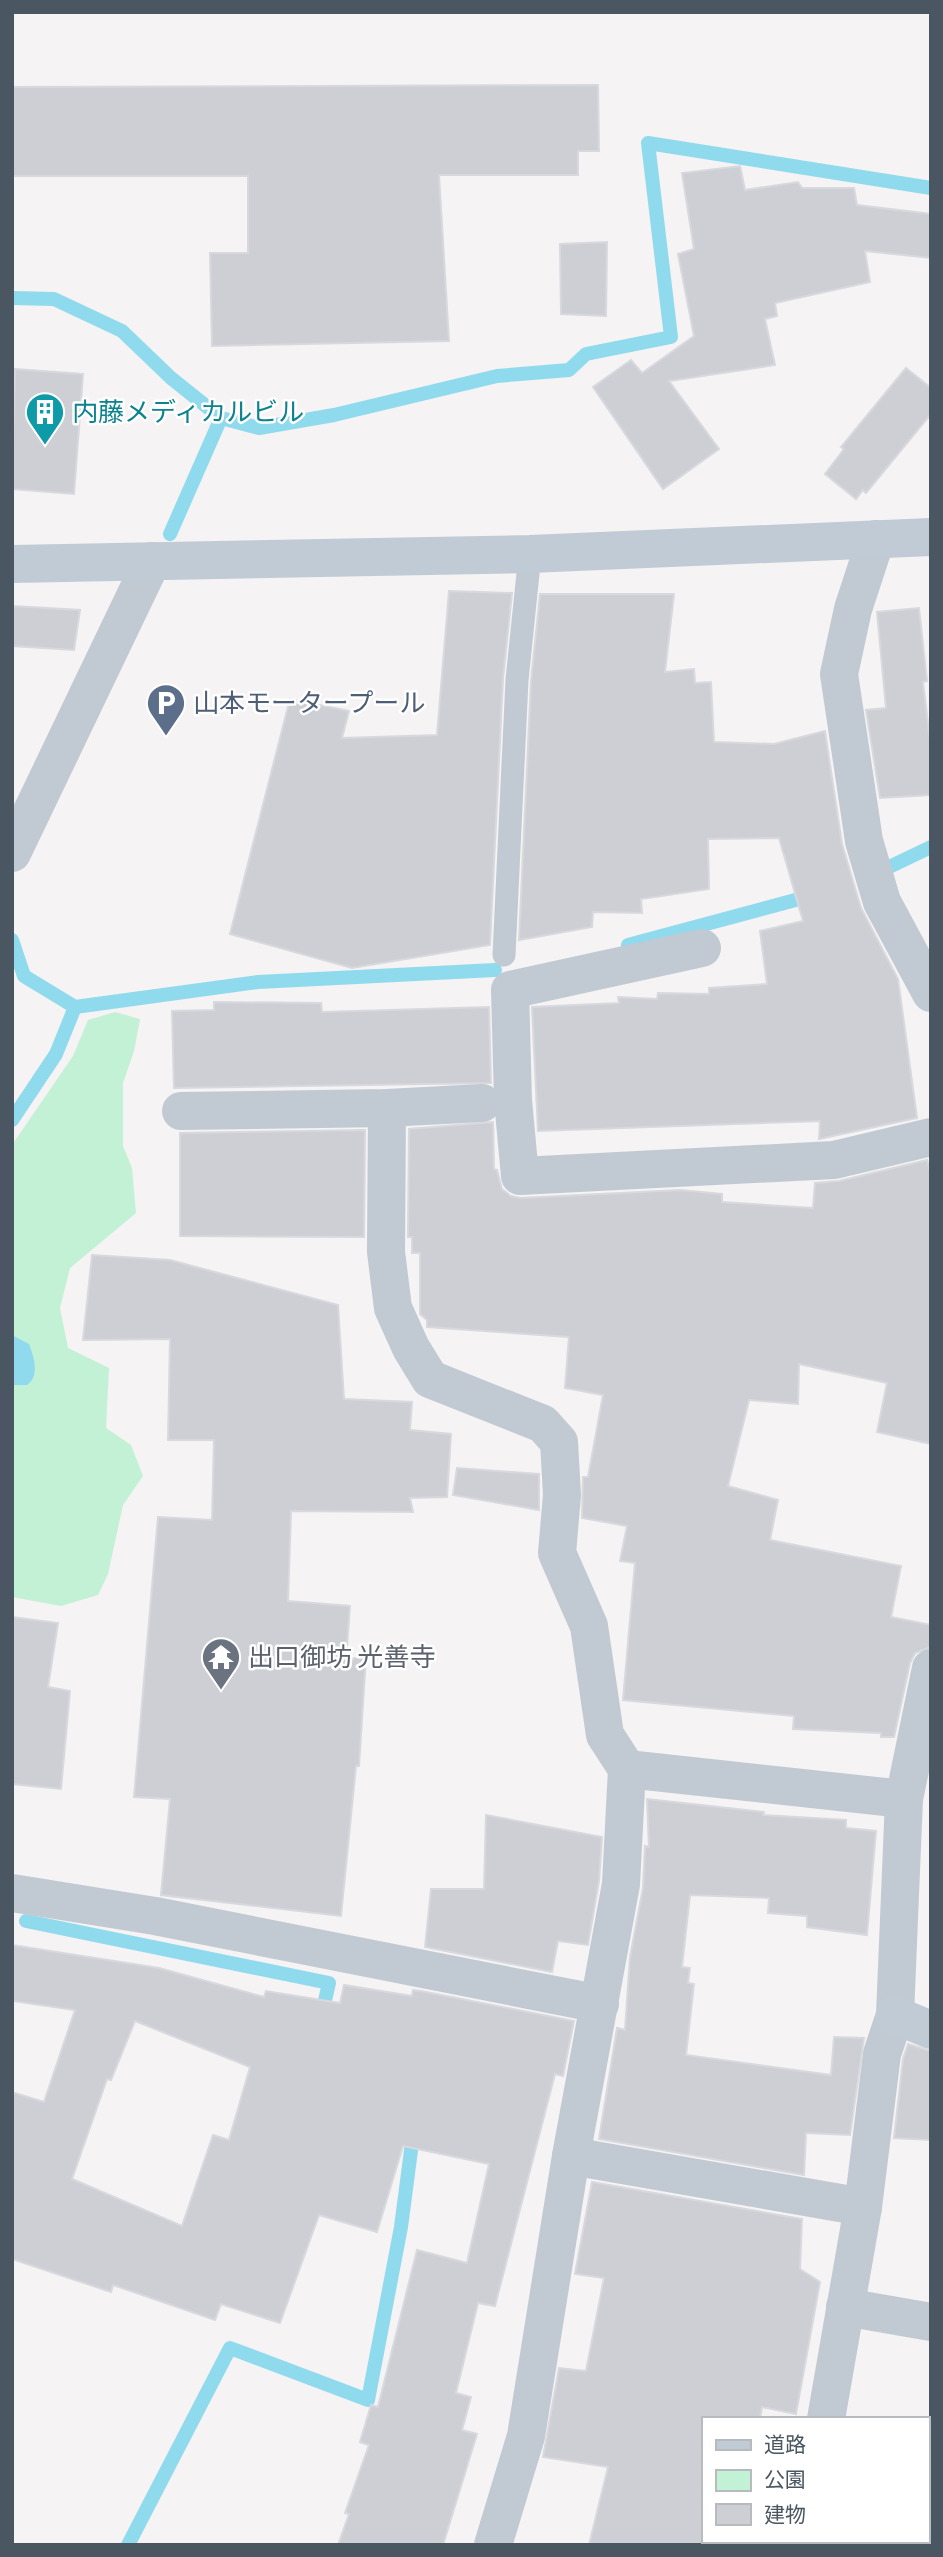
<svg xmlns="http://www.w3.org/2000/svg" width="943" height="2557" viewBox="0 0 943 2557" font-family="'PT Sans Narrow','Noto Sans JP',sans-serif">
	<rect width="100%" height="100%" fill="#f5f3f3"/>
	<!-- green -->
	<polygon fill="#c3f1d5" points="115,1012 140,1019 134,1051 123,1083 123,1146 132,1168 136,1213 70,1268 60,1308 68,1348 109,1368 106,1428 131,1445 143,1476 123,1505 108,1574 98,1595 61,1606 12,1597 12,1145 73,1056 88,1020"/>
	<!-- water -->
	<path fill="#90daee" d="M 12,1335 L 29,1344 C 34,1357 40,1376 27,1385 L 12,1385 Z"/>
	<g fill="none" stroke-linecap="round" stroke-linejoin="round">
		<!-- stream -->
		<g stroke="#90daee" stroke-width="14">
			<polyline points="12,298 54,299 122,331 171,378 221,418 259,428 334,415 497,376 569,370 586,354 671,337 648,143 931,188"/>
			<polyline points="170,534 221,418"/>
			<polyline points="887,868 931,847"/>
			<polyline points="12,940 24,976 75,1007 56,1054 12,1120"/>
			<polyline points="628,945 814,895"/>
			<polyline points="75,1007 258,982 495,970"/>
			<polyline points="26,1921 329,1983 321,2018"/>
			<polyline points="128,2545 230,2348 368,2400 401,2227 413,2135 407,2132"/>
		</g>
	</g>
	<!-- building -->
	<g fill="#cdcfd5" stroke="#d7d9de" stroke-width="2" fill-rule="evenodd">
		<polygon points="598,85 599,151 578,151 578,175 439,175 449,341 212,346 210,253 248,253 248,176 12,176 12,87"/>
		<polygon points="740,166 745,190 798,182 802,188 854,188 857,205 931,214 931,258 865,251 870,282 775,303 777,316 765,319 775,365 669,381 719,449 663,489 593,387 631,360 642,373 694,336 678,254 694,249 682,173"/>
		<polygon points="607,242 606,316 561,314 560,244"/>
		<polygon points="906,368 931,388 931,414 866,493 863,490 856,499 825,474 844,449 841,447"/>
		<polygon points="15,369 83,374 74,494 12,489"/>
		<polygon points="449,591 512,593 503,679 490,945 352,968 230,934 290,699 349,711 342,738 437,735"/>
		<polygon points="540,594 674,594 665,672 694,669 695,683 711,682 714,742 774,744 825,731 842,844 861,908 898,979 917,1118 819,1139 820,1121 538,1131 532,1007 619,1003 618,997 657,999 658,993 709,994 709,988 767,984 760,931 803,921 779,838 708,839 709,889 641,899 642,913 593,912 592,927 519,940 531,681"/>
		<polygon points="12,606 80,610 74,650 12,646"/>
		<polygon points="919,608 927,681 923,682 931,748 931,795 880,798 866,710 886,708 877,612"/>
		<polygon points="214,1002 321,1003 322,1012 489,1007 491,1083 174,1088 172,1011 214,1010"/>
		<polygon points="493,1122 494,1169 497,1170 502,1189 511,1196 520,1198 680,1190 722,1194 722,1202 813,1208 815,1183 839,1181 927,1160 931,1175 931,1444 877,1432 887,1383 799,1364 798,1404 749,1400 728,1486 778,1500 770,1540 901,1566 891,1617 931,1625 931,1647 915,1653 910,1663 894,1737 881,1737 881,1733 793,1729 794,1716 623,1700 635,1563 620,1561 627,1526 582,1518 583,1477 588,1477 603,1395 565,1388 569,1337 427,1327 427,1320 420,1314 420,1253 412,1253 412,1237 408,1237 409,1129"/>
		<polygon points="365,1130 364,1237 180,1236 180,1133"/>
		<polygon points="92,1255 170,1260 338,1305 344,1399 412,1402 410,1430 451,1434 447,1497 410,1498 413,1512 291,1511 288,1601 350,1606 346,1659 366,1657 359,1766 356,1766 341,1916 161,1895 170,1799 134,1797 158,1517 212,1520 214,1440 168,1440 170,1339 83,1340"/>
		<polygon points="457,1468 539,1474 539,1510 453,1495"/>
		<polygon points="12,1617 58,1623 48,1687 70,1691 61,1789 12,1784"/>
		<polygon points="647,1799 764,1812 763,1815 846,1820 846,1828 876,1831 867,1935 807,1927 807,1916 768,1913 769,1898 690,1895 682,1967 690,1968 688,1983 694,1984 686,2055 831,2075 834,2037 864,2038 850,2135 806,2133 804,2175 599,2139 617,2028 625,2030 630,1957 643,1888 645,1846 649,1847"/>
		<polygon points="486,1815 602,1837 599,1881 588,1945 558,1941 552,1972 425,1947 431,1889 484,1889"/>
		<path d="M 12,1945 L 159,1968 L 264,1997 L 266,1991 L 340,2003 L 344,1985 L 412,1996 L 413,1990 L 421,1991 L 574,2021 L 563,2076 L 555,2074 L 495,2306 L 478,2303 L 456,2393 L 471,2397 L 462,2430 L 477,2434 L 443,2545 L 338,2545 L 349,2514 L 345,2513 L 369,2445 L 360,2442 L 371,2405 L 378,2407 L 417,2250 L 467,2263 L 489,2164 L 403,2146 L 377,2232 L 319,2215 L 280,2323 L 221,2304 L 215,2320 L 113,2285 L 111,2292 L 12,2259 L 12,2092 L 44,2102 L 75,2010 L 12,2001 ZM 135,2021 L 250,2067 L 229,2140 L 213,2135 L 182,2226 L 72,2179 L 107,2079 L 111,2080 Z"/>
		<polygon points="908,2044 931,2051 931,2140 894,2138 903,2059"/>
		<polygon points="592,2182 802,2219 800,2269 820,2282 796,2414 762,2407 760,2419 703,2419 703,2545 589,2545 608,2467 543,2457 559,2368 586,2371 604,2278 575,2274"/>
	</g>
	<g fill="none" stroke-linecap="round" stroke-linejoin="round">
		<!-- lane -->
		<polyline stroke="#c1cad2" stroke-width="23" points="504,955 517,680 530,554"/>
		<!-- street -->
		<g stroke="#c1cad2" stroke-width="38">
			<polyline points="876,539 853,609 839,674 864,841 882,902 931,993"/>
			<polyline points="12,853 152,561"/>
			<polyline points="702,948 510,990 513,1100 520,1176 834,1160 931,1137"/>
			<polyline points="387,1108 386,1252 393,1308 411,1348 430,1379 543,1424 559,1442 562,1495 557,1553 589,1626 605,1735 627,1769 621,1884 571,2156 526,2436 493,2545"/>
			<polyline points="181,1111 387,1108 482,1103"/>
			<polyline points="627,1769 904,1799"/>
			<polyline points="12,1893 155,1916 600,2004"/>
			<polyline points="571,2156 863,2207"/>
			<polyline points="845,2307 931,2322"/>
			<polyline points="826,2419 863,2207 882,2054 895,2015 904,1799 931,1668"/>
			<polyline points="927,2500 931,2500"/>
			<polyline points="807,2545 808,2541"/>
		</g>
		<!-- secondary -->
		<g stroke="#c1cbd6" stroke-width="38">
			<polyline points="12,564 530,554 931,537"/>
			<polyline points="895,2015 931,2030"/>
		</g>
	</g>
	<!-- icons -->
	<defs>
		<g id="building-pin" transform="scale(2.0125)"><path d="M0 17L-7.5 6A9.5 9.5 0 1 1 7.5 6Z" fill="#0f9aa8" stroke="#fff"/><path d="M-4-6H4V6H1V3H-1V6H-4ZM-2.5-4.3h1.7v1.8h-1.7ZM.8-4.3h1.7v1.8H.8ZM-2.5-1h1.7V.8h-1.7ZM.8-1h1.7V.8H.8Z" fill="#fff"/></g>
		<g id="parking-pin" transform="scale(2.0125)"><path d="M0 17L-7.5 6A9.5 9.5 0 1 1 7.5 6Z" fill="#5c6f8a" stroke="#fff"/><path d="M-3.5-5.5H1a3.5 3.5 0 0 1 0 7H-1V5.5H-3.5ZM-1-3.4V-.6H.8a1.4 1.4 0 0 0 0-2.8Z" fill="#fff"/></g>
		<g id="temple-pin" transform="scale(2.0125)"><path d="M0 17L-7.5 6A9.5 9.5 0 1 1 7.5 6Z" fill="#6b7280" stroke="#fff"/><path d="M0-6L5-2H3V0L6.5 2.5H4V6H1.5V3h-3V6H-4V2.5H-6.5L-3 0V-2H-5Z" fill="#fff"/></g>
	</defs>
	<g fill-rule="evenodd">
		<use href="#building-pin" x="45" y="412"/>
		<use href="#parking-pin" x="166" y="703"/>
		<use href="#temple-pin" x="221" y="1657"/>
	</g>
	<g text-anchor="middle" stroke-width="5" stroke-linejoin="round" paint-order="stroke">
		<!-- culture labels -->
		<g font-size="26" fill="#0d838f" stroke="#fff" text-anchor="start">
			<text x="72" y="421">内藤メディカルビル</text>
		</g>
		<!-- service labels -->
		<g font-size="26" fill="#4e5e75" stroke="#fff" text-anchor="start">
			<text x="193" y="712">山本モータープール</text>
		</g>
		<!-- worship labels -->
		<g font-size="26" fill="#5b616d" stroke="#fff" text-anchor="start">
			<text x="248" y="1666">出口御坊 光善寺</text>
		</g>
	</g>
	<!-- border -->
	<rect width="943" height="2557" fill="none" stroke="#4a5661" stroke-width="28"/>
	<!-- legend -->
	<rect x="702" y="2417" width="228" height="126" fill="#ffffff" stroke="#b7bbc0" stroke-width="2"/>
	<rect x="716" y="2440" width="35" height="10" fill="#c1cbd6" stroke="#b7bbc0" stroke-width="2"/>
	<text x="764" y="2452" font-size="21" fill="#4a5661">道路</text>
	<rect x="716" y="2470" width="35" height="21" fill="#c3f1d5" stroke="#b7bbc0" stroke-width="2"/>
	<text x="764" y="2487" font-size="21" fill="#4a5661">公園</text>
	<rect x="716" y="2504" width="35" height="21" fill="#cdcfd5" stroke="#b7bbc0" stroke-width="2"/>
	<text x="764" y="2522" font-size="21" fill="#4a5661">建物</text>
</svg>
